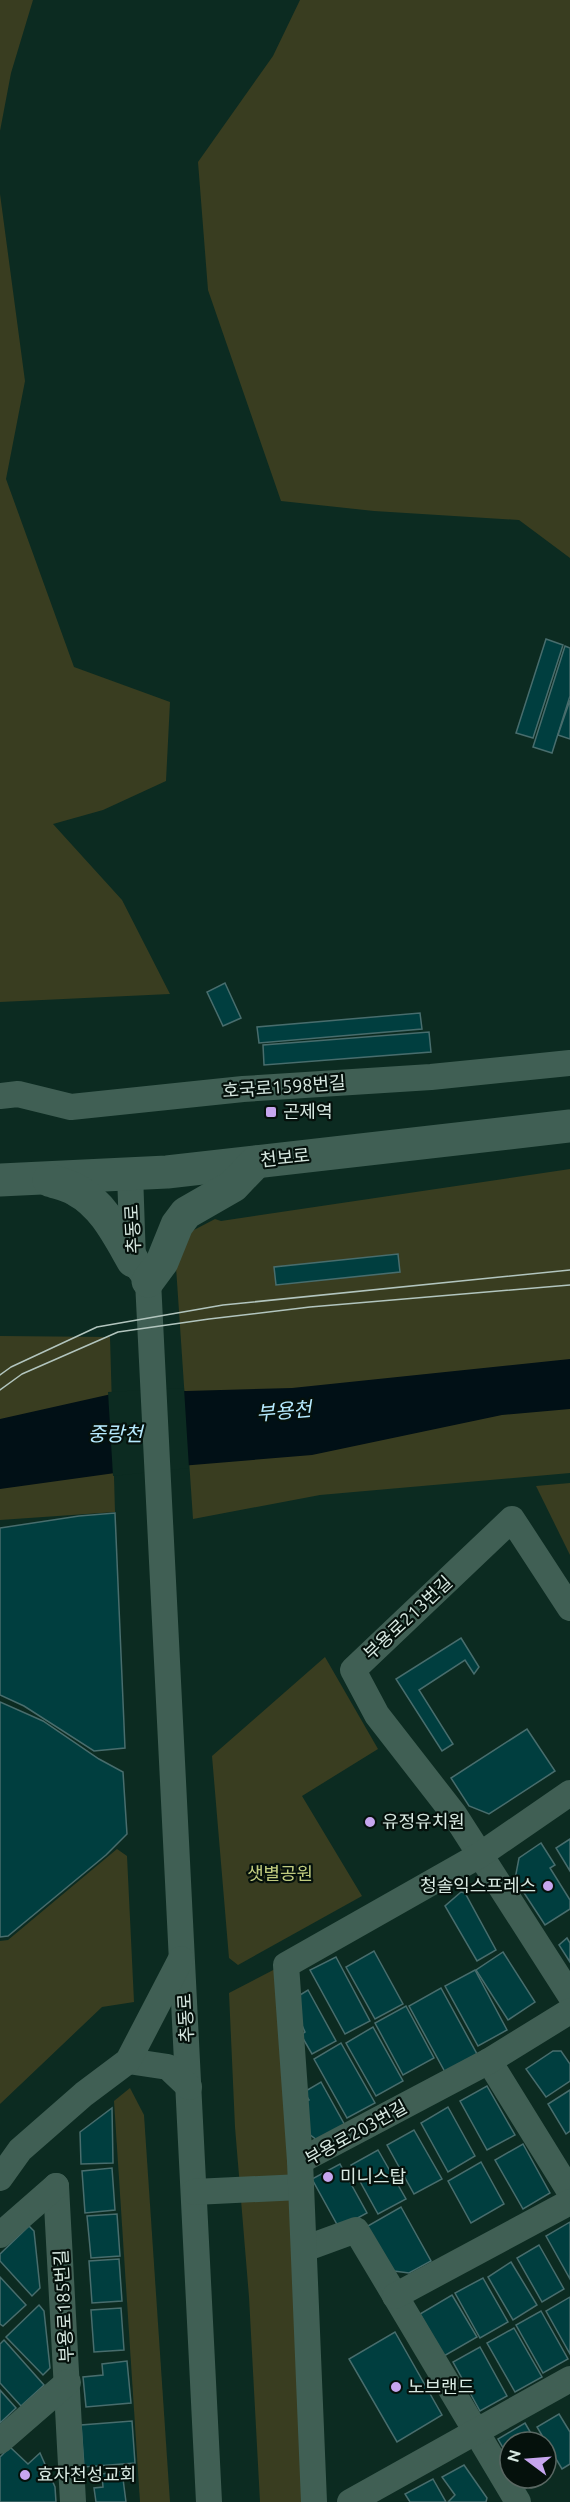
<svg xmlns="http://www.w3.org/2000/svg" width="570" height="2502" viewBox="0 0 570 2502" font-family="Ubuntu,'Noto Sans KR',sans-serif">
	<rect width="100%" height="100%" fill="#0c2b21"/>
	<!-- green -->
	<g fill="#393d20">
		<polygon points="0,0 33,0 11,73 0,131"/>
		<polygon points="300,0 570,0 570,558 519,520 374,511 281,501 208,290 198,162 273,56"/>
		<polygon points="0,194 25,381 6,479 74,667 170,702 166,781 103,810 53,824 122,900 170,994 0,1002"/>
		<polygon points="570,1169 570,1473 320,1495 193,1519 175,1252 192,1231 215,1219 221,1221"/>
		<polygon points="0,1336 110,1337 115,1512 0,1520"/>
		<polygon points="570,1483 570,1555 536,1486"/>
		<polygon points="325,1657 378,1749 302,1796 362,1896 238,1965 229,1958 212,1756"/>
		<polygon points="117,1849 127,1856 134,2002 102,2007 0,2104 0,1941 8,1940"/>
		<polygon points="279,1967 306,2502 260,2502 249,2297 235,2127 229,1993"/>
		<polygon points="130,2088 144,2115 170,2502 140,2502 114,2101"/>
	</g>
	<!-- water -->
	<polygon fill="#011016" points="570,1359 570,1409 502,1415 312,1455 144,1469 0,1489 0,1419 116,1393 292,1388"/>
	<!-- pier -->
	<polygon fill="#0c2b21" points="184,1388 189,1468 113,1476 108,1392"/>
	<!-- building -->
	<g fill="#003e3f" stroke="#486d6d" stroke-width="1.5">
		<polygon points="546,639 563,645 533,738 516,733"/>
		<polygon points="565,646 570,648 570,696 552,753 533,747"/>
		<polygon points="570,700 570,739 558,735"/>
		<polygon points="225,983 241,1018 223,1026 207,992"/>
		<polygon points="420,1013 422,1029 259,1043 257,1027"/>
		<polygon points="429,1032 431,1052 264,1065 263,1045"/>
		<polygon points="398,1254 400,1272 276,1285 274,1267"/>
		<polygon points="115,1513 125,1748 94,1751 24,1706 0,1695 0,1528 79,1516"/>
		<polygon points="461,1638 479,1667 474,1674 465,1660 419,1690 453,1744 442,1751 396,1679"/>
		<polygon points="0,1702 43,1721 99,1759 123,1772 127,1834 106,1855 8,1936 0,1937"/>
		<polygon points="527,1729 555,1771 489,1814 469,1806 451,1778"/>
		<polygon points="570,1839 570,1871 556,1848"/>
		<polygon points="541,1843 555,1865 550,1868 570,1900 570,1909 545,1925 515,1879 519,1858"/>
		<polygon points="461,1892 465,1893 496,1950 477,1961 445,1906"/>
		<polygon points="567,1938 570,1943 570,1962 559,1945"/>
		<polygon points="374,1951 403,2004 375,2019 346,1967"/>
		<polygon points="503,1952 535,2002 508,2020 476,1970"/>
		<polygon points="336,1957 370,2021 345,2034 310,1970"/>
		<polygon points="475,1970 507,2030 478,2046 445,1986"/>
		<polygon points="441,1988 477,2054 445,2072 409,2006"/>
		<polygon points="308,1990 336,2041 312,2054 301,2035 305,2032 300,2021 300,1995"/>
		<polygon points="406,2006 434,2058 403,2075 375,2023"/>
		<polygon points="373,2027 403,2081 376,2096 346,2043"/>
		<polygon points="341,2043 375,2103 347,2118 314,2059"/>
		<polygon points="553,2051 561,2051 570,2064 570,2081 546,2097 526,2069"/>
		<polygon points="321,2082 347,2129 321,2143 301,2128 302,2103 309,2100 304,2092"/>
		<polygon points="487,2086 515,2135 487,2150 460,2101"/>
		<polygon points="570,2090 570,2131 566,2134 548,2104"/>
		<polygon points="448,2107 475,2156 448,2172 421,2123"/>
		<polygon points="112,2108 113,2163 81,2164 80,2132"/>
		<polygon points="414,2130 442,2179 414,2194 387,2145"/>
		<polygon points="523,2144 550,2193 523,2209 495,2160"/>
		<polygon points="378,2150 406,2199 378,2214 351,2165"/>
		<polygon points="481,2162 504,2204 471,2223 448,2181"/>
		<polygon points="340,2164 367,2213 339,2228 312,2179"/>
		<polygon points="112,2168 115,2210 85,2213 82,2171"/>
		<polygon points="401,2207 431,2261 409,2273 394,2271 366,2227"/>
		<polygon points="117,2214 120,2256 91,2258 87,2216"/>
		<polygon points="570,2222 570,2279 546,2236"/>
		<polygon points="29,2226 34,2231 40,2288 32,2296 0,2261 0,2254"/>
		<polygon points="539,2245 564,2289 542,2302 517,2258"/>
		<polygon points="119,2259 122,2301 92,2303 89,2261"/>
		<polygon points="511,2262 537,2305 513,2320 488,2277"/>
		<polygon points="0,2277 26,2305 3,2326 0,2324"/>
		<polygon points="483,2278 508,2322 480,2338 455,2293"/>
		<polygon points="452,2295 477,2337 444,2356 420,2314"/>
		<polygon points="570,2297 570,2354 546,2311"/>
		<polygon points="39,2305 44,2311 50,2368 43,2375 6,2337"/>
		<polygon points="121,2308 124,2350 94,2352 91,2310"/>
		<polygon points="541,2311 568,2359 543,2373 516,2325"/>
		<polygon points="514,2328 542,2377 515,2392 487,2343"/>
		<polygon points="395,2332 442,2415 397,2442 349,2359"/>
		<polygon points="4,2340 44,2385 21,2406 0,2383 0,2344"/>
		<polygon points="480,2347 507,2396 480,2411 453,2362"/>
		<polygon points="127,2361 131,2403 86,2407 83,2377 103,2375 102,2364"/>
		<polygon points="0,2390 16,2408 0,2423"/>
		<polygon points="559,2414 570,2432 570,2464 562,2469 537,2427"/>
		<polygon points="132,2421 135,2463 84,2467 81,2425"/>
		<polygon points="525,2423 536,2442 510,2442 510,2460 498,2439"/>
		<polygon points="10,2447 28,2464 40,2453 55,2487 56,2502 0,2502 0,2457"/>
		<polygon points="464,2465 487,2498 486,2502 448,2502 455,2495 442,2477"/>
		<polygon points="122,2471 126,2502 96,2502 94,2488 103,2487 102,2474"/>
		<polygon points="520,2478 543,2478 526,2488"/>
		<polygon points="433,2479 446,2502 410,2502 405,2494"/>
	</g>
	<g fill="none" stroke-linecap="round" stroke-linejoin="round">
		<!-- minor -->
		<g stroke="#405f54" stroke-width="26">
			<polyline points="0,1096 18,1094 71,1107 243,1089 431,1077 570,1063"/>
			<polyline points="130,1173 133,1261 148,1281 209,2502"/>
			<polyline points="570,1608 512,1519 353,1670 377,1715 454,1814 570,1995"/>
			<polyline points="128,2061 168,2067 189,2087"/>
			<polyline points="489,2061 570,2192"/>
			<polyline points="300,2161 489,2061 570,2011"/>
			<polyline points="0,2178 20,2150 84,2094 128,2061 181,1959"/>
			<polyline points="56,2186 73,2502"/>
			<polyline points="194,2192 301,2187"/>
			<polyline points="0,2235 56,2186"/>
			<polyline points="304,2249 356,2230 518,2502"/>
			<polyline points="395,2296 570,2202"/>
			<polyline points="0,2441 68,2382"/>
			<polyline points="314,2502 300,2161 286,1965 480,1855 570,1793"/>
			<polyline points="350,2502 570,2379"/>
		</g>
		<!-- secondary -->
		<g stroke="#405f54" stroke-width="33">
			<polyline points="0,1180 167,1172 570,1126"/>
			<path d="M 49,1180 C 57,1183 68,1185 76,1190 C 103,1204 118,1235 133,1261"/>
			<polyline points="148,1281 162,1262 177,1225 186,1213 233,1186 256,1162"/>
		</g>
		<!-- tram -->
		<g stroke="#b2c5be" stroke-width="1.5">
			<polyline points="0,1375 11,1367 97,1327 223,1305 570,1270"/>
			<polyline points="0,1390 22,1374 118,1332 209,1319 310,1307 570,1285"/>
		</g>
	</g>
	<!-- markers -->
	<g fill="#c7a6ef" stroke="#05110c" stroke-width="2">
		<rect x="265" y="1106" width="12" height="12" rx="3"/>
		<circle cx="370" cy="1822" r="6"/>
		<circle cx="548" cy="1886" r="6"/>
		<circle cx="328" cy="2177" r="6"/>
		<circle cx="396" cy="2387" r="6"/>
		<circle cx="25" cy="2475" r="6"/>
	</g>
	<g text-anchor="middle" stroke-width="4.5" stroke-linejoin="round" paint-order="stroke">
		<!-- street labels -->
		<g font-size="18" fill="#d8e9e2" stroke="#05110c">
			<text transform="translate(284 1087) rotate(-4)" y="6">호국로1598번길</text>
			<text transform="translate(285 1158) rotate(-6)" y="6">천보로</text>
			<text transform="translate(133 1229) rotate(-93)" y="6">추동로</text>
			<text transform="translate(408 1618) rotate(-43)" y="6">부용로213번길</text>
			<text transform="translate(186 2018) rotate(-93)" y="6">추동로</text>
			<text transform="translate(356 2133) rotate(-29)" y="6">부용로203번길</text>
			<text transform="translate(64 2306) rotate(-93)" y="6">부용로185번길</text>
		</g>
		<!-- poi labels -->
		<g font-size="18" fill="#d8e9e2" stroke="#05110c" text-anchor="start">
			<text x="283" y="1118">곤제역</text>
			<text x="382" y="1828">유정유치원</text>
			<text x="536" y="1892" text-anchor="end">청솔익스프레스</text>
			<text x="340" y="2183">미니스탑</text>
			<text x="408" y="2393">노브랜드</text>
			<text x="37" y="2481">효자천성교회</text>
		</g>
		<!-- park labels -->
		<g font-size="18" fill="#c1cc7f" stroke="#05110c">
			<text x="280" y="1880">샛별공원</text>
		</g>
		<!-- water labels -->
		<g font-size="20" font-style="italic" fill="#b7ebff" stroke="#05110c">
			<text transform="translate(284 1411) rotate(-5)" y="7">부용천</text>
			<text x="115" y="1441">중랑천</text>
		</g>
	</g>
	<!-- north arrow -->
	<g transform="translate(528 2460) rotate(286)"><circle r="28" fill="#05110c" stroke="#596762" stroke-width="1.5"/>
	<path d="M0-4.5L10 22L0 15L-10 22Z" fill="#c7a6ef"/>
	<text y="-9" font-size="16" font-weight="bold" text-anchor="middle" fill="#d8e9e2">N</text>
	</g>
</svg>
